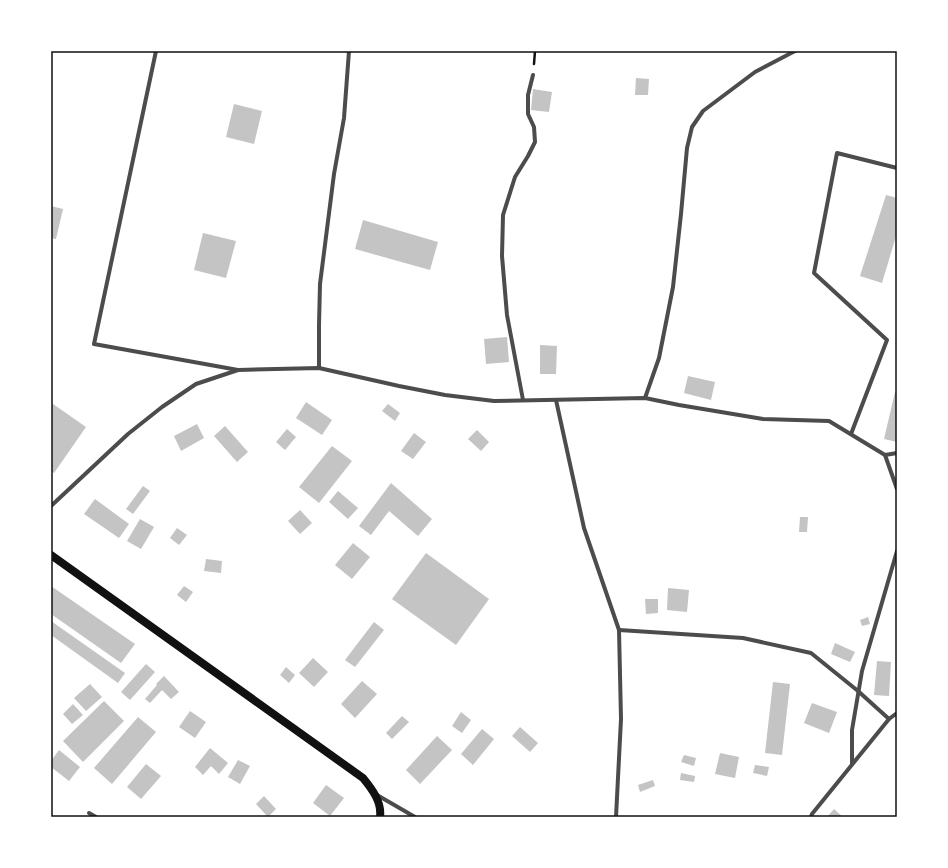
<svg xmlns="http://www.w3.org/2000/svg" width="948" height="868" viewBox="0 0 948 868" font-family="Signika,sans-serif">
	<rect width="100%" height="100%" fill="#fff"/>
	<!-- building -->
	<g fill="#c4c4c4">
		<polygon points="636,78 649,79 648,95 635,95"/>
		<polygon points="533,89 552,92 549,112 531,110"/>
		<polygon points="234,104 262,111 254,144 226,137"/>
		<polygon points="886,195 897,198 897,233 882,283 860,276"/>
		<polygon points="51,206 63,209 56,239 51,238"/>
		<polygon points="363,220 438,242 430,270 355,249"/>
		<polygon points="203,233 236,241 226,278 194,270"/>
		<polygon points="507,337 509,362 486,364 484,339"/>
		<polygon points="540,345 557,346 556,374 540,374"/>
		<polygon points="688,376 715,382 711,400 684,393"/>
		<polygon points="895,392 897,392 897,442 884,439"/>
		<polygon points="306,402 332,420 322,435 296,418"/>
		<polygon points="53,404 86,427 54,473 51,471 51,407"/>
		<polygon points="388,404 400,413 395,421 382,411"/>
		<polygon points="197,424 204,438 181,451 174,436"/>
		<polygon points="225,426 248,452 237,462 214,436"/>
		<polygon points="287,429 296,437 285,450 276,442"/>
		<polygon points="477,430 489,442 481,451 468,439"/>
		<polygon points="414,433 426,442 413,459 401,451"/>
		<polygon points="332,446 352,461 319,503 299,487"/>
		<polygon points="391,483 432,519 418,536 389,511 371,535 359,526"/>
		<polygon points="143,486 150,491 133,514 126,509"/>
		<polygon points="338,491 358,508 348,519 329,502"/>
		<polygon points="95,499 129,524 119,538 84,514"/>
		<polygon points="300,510 312,523 300,534 288,521"/>
		<polygon points="800,517 808,517 807,532 799,532"/>
		<polygon points="140,519 154,527 141,549 127,541"/>
		<polygon points="177,528 187,535 179,545 170,538"/>
		<polygon points="353,543 370,557 352,579 335,565"/>
		<polygon points="426,553 489,599 456,645 392,599"/>
		<polygon points="206,559 222,561 221,573 204,571"/>
		<polygon points="51,586 135,644 121,663 51,614"/>
		<polygon points="184,586 193,592 186,602 177,595"/>
		<polygon points="668,588 689,590 687,612 667,610"/>
		<polygon points="645,599 658,599 658,613 646,614"/>
		<polygon points="868,617 870,624 862,626 860,620"/>
		<polygon points="51,621 125,673 118,683 51,635"/>
		<polygon points="374,622 384,630 355,667 345,660"/>
		<polygon points="835,643 855,652 850,662 831,654"/>
		<polygon points="313,658 328,672 314,687 299,673"/>
		<polygon points="877,661 891,662 889,696 874,695"/>
		<polygon points="146,664 155,672 130,700 121,692"/>
		<polygon points="286,667 295,675 289,683 280,675"/>
		<polygon points="164,676 179,692 171,699 162,690 150,703 145,699 157,685 156,684"/>
		<polygon points="362,681 377,694 355,718 341,704"/>
		<polygon points="773,682 790,684 782,755 765,753"/>
		<polygon points="90,684 102,697 86,711 74,698"/>
		<polygon points="104,701 124,721 83,762 63,741"/>
		<polygon points="812,703 837,712 829,733 804,723"/>
		<polygon points="73,704 83,715 72,724 63,714"/>
		<polygon points="190,711 206,722 195,738 179,727"/>
		<polygon points="461,712 471,720 462,733 452,726"/>
		<polygon points="402,716 409,722 392,739 386,733"/>
		<polygon points="138,717 156,732 112,784 94,768"/>
		<polygon points="520,727 538,743 530,752 512,736"/>
		<polygon points="482,729 494,739 473,765 461,754"/>
		<polygon points="437,736 452,750 420,784 406,770"/>
		<polygon points="210,748 228,763 219,774 211,766 203,775 195,767"/>
		<polygon points="59,750 80,767 69,781 51,767 51,761"/>
		<polygon points="720,753 739,757 735,778 715,774"/>
		<polygon points="684,755 696,758 694,766 681,762"/>
		<polygon points="238,760 250,766 240,784 228,777"/>
		<polygon points="146,764 161,776 141,799 127,787"/>
		<polygon points="755,765 769,767 767,776 753,773"/>
		<polygon points="681,773 695,776 694,782 680,780"/>
		<polygon points="653,780 655,786 640,792 638,785"/>
		<polygon points="326,785 344,798 330,816 313,803"/>
		<polygon points="264,796 276,809 268,817 256,804"/>
		<polygon points="834,809 843,817 827,817"/>
	</g>
	<g fill="none" stroke-linecap="round" stroke-linejoin="round">
		<!-- path -->
		<polyline stroke="#111" stroke-width="2.5" points="534,64 535,51"/>
		<!-- minor -->
		<g stroke="#4c4c4c" stroke-width="4">
			<polyline points="156,51 94,344 238,370"/>
			<polyline points="319,368 319,325 320,284 334,174 344,118 349,51"/>
			<polyline points="645,398 659,358 673,287 681,214 687,148 692,127 703,111 755,72 795,51"/>
			<polyline points="523,400 507,315 502,256 503,215 515,177 528,156 535,142 534,127 528,114 528,95 533,75"/>
			<polyline points="556,400 584,528 619,630 621,719 616,817"/>
			<polyline points="851,434 887,340 814,273 837,153 897,168"/>
			<polyline points="885,455 897,453"/>
			<polyline points="51,506 128,434 162,407 196,384 238,370 319,368 399,386 445,395 494,401 645,398 679,405 763,419 829,421 885,455 897,489"/>
			<polyline points="619,630 743,638 811,653 858,691 889,719"/>
			<polyline points="852,764 852,730 862,671 897,551"/>
			<polyline points="377,795 415,817"/>
			<polyline points="89,813 96,817"/>
			<polyline points="811,817 812,814 889,719 897,713"/>
		</g>
		<!-- secondary -->
		<path stroke="#111" stroke-width="8" d="M 51,555 L 363,778 C 372,789 382,802 380,817"/>
	</g>
	<!-- border -->
	<rect width="948" height="868" fill="none" stroke="#ffffff" stroke-width="104"/>
	<rect x="52" y="52" width="844" height="764" fill="none" stroke="#111" stroke-width="1.5"/>
</svg>
